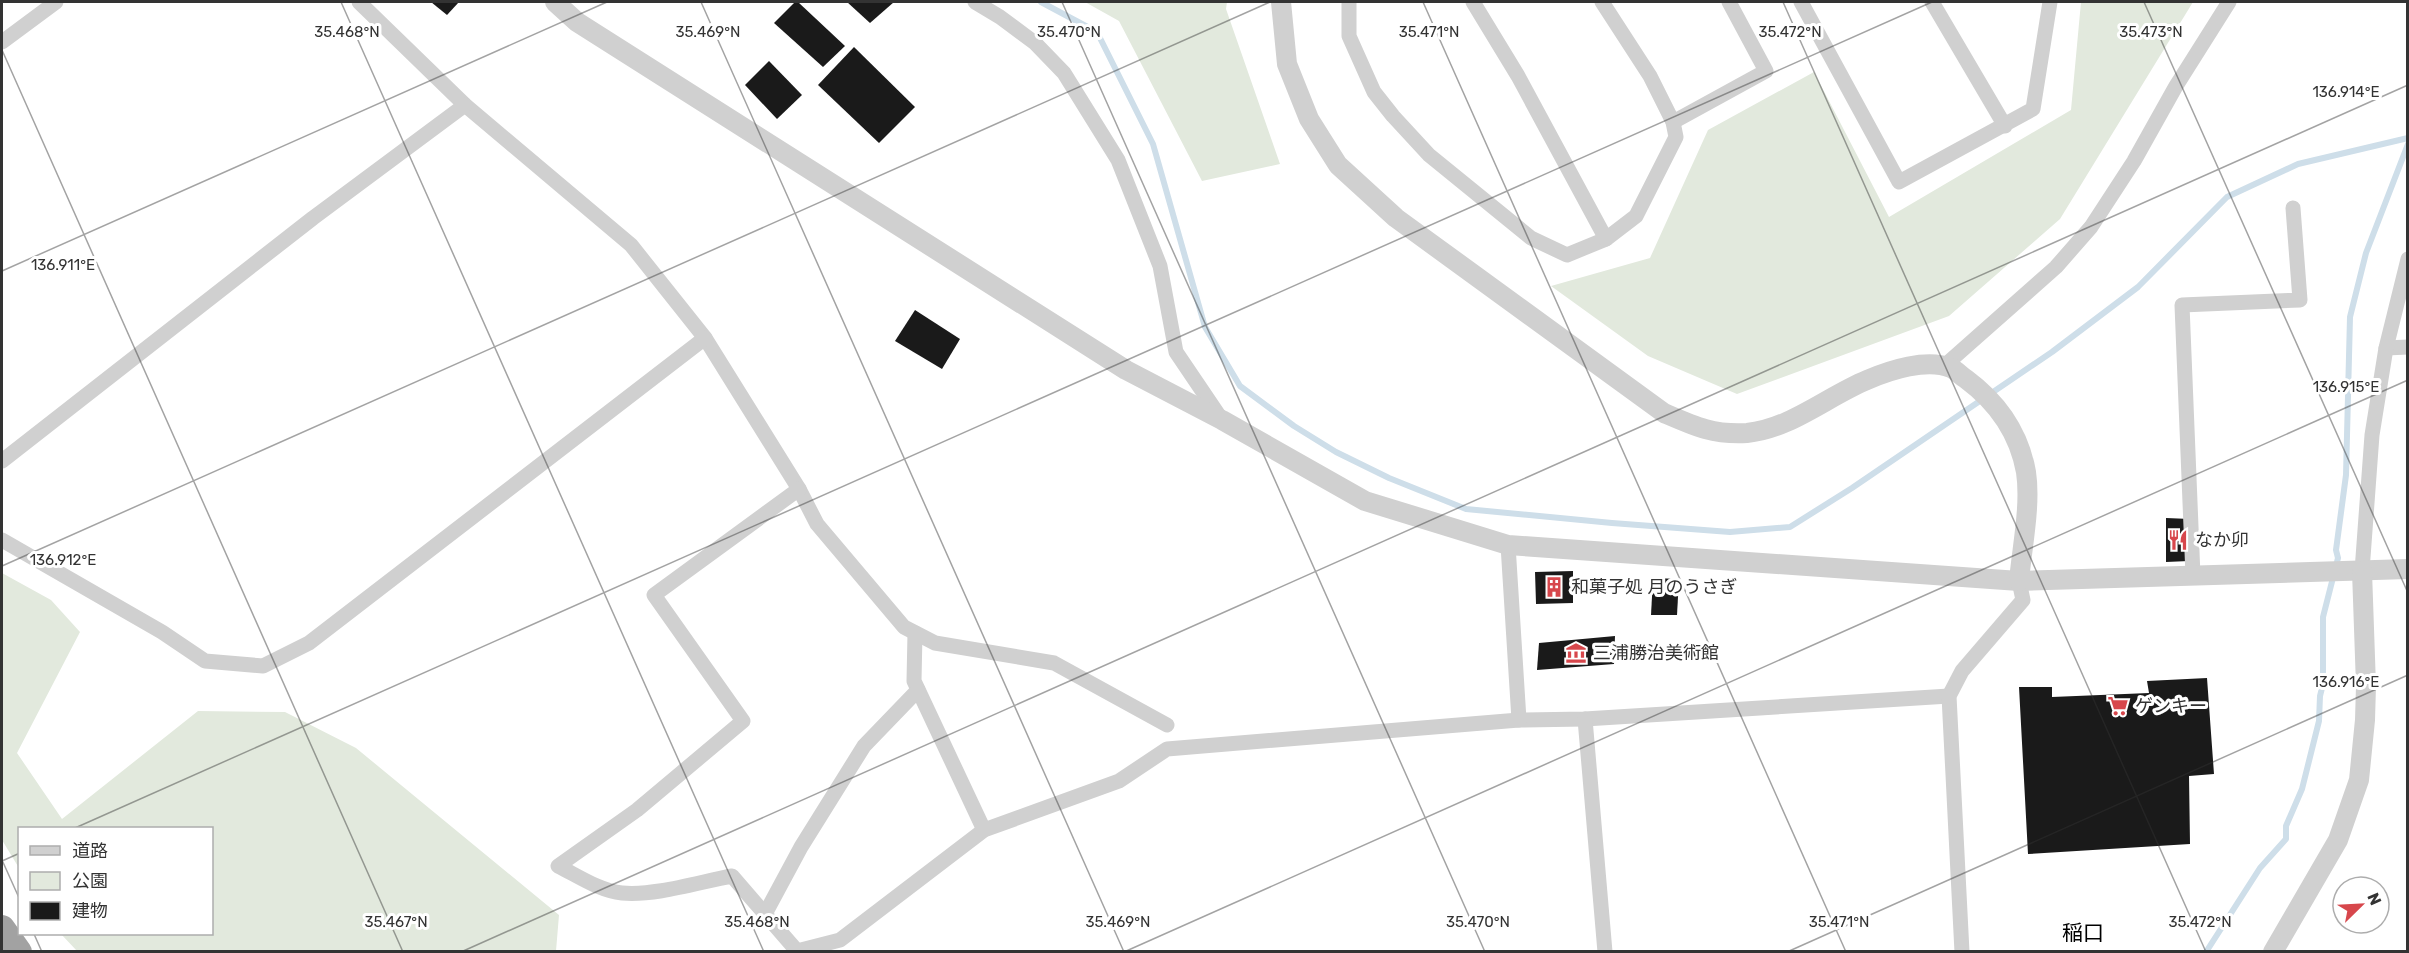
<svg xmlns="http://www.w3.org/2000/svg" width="2409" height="953" viewBox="0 0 2409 953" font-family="Rubik,'Noto Sans JP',sans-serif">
	<rect width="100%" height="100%" fill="#fff"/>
	<!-- green -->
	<g fill="#e2e9dd">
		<polygon points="1085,2 1227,2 1226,9 1280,164 1202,181 1119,21"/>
		<polygon points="2081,2 2193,2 2060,219 1949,316 1737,394 1648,356 1551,286 1650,258 1708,130 1814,72 1889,217 2071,110"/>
		<polygon points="2,573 51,600 80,632 17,753 62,819 198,711 285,712 356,748 559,915 556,951 77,951 61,934 212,934 212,828 20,828 19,868 2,840"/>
	</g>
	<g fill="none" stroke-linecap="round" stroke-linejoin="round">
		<!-- stream -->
		<g stroke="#cedee9" stroke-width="6">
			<polyline points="1041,2 1097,32 1153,144 1205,327 1240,386 1294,426 1336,452 1389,478 1466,509 1612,523 1730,532 1790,527 1852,488 2052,352 2138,287 2227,197 2298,164 2408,138"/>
			<polyline points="2206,952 2260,868 2286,839 2286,826 2302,789 2319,721 2320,696 2323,684 2323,617 2338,558 2336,550 2346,475 2350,317 2366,253 2408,144"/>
		</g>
	</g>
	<!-- building -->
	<g fill="#1a1a1a">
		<polygon points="431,2 459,2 447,15"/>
		<polygon points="795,2 798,2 845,46 823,67 774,23"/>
		<polygon points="847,2 894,2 870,23"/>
		<polygon points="854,47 915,107 879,143 818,85"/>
		<polygon points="769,61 802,95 777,119 745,85"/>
		<polygon points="915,310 960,339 942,369 895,341"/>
		<polygon points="2166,518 2190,519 2189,561 2166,562"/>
		<polygon points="1573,571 1573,603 1536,604 1535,572"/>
		<polygon points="1653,578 1679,579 1677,615 1651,615"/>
		<polygon points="1615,636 1614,664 1537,670 1539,643"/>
		<polygon points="2207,678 2214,774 2189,776 2190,844 2028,854 2019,687 2052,687 2052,697 2149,693 2147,681"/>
	</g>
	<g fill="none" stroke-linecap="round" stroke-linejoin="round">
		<!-- minor -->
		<g stroke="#d0d0d0" stroke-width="15">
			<polyline points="359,2 465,105 631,245 705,338 799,489 817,524 904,627 935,643 1054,663 1167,725"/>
			<polyline points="975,2 1000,17 1035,43 1064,73 1118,160 1160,266 1176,352 1222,420"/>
			<polyline points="1349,2 1349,36 1374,92 1393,116 1429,155 1531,238 1567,255 1606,239 1636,216 1676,137 1673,122 1650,76 1602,2"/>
			<polyline points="1473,2 1518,76 1606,239"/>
			<polyline points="1801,2 1899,182 2033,109 2050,2"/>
			<polyline points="1932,2 2005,126"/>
			<polyline points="2,42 56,2"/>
			<polyline points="1673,122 1766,71 1729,2"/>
			<polyline points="2386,348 2408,347"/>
			<polyline points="1943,367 2056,267 2091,227 2134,161 2176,86 2229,2"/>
			<polyline points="2,461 313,218 465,105"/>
			<path d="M 799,489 L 654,595 L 743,721 L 637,810 L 558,866 C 578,876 600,891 622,893 C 656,896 699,882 732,876 L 797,951 L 840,940 L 984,830 L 1119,781 L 1167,749 L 1519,720 L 1585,719 L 1949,696"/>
			<polyline points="2,540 162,632 205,661 263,666 309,643 705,338"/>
			<polyline points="1508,545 1519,720"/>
			<polyline points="2362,571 2372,435 2386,348 2408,259"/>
			<polyline points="2193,576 2182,305 2300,300 2293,208"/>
			<polyline points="915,633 914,681 984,830"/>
			<polyline points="1585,719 1605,952"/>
			<polyline points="765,914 801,847 864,746 918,690"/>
			<polyline points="1962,952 1949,696 1962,671 2023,600 2019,581"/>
		</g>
		<!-- tertiary -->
		<g stroke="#d0d0d0" stroke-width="20">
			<polyline points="555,2 577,22 1126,370 1222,420 1365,501 1508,545 2019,581 2408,569"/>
			<path d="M 1281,2 L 1287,64 L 1309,119 L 1338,165 L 1396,218 L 1664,413 C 1694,426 1713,435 1747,433 C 1790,429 1828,396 1867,380 C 1890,370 1927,358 1951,368 C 1956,370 1961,376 1966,379 C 1997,402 2019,433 2026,472 C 2031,505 2022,547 2019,581"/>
			<polyline points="2273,952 2338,840 2359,780 2365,720 2366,686 2362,571"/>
		</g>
		<!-- trunk -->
		<polyline stroke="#a2a2a2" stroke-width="26" points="2,928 19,952"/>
	</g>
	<!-- ticks -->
	<path fill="none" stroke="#333" stroke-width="1.5" stroke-opacity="0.45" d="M 341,2 L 764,952M 701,2 L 1124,952M 1062,2 L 1485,952M 1423,2 L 1846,952M 1783,2 L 2206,952M 2144,2 L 2408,593M 2,50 L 403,952M 2,271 L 607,2M 2,566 L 1270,2M 75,828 L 1932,2M 2,860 L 20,900M 2,861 L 20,853M 34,934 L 42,952M 461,952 L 2408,85M 1124,952 L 2408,380M 1787,952 L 2408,675"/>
	<!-- icons -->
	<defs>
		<g id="restaurant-bare" transform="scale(1.62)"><path d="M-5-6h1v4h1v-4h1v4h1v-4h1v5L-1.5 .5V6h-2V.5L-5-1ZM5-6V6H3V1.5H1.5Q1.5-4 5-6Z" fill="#d7474c" stroke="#fff" stroke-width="2.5" paint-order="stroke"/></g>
		<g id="building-bare" transform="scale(1.62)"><path d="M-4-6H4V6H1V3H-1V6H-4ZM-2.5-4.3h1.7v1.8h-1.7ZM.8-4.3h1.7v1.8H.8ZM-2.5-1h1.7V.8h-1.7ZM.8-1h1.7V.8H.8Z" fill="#d7474c" stroke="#fff" stroke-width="2.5" paint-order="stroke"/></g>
		<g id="museum-bare" transform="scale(1.62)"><path d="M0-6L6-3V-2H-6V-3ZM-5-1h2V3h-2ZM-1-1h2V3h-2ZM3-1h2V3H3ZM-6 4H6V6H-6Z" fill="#d7474c" stroke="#fff" stroke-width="2.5" paint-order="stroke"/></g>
		<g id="supermarket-bare" transform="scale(1.62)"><path d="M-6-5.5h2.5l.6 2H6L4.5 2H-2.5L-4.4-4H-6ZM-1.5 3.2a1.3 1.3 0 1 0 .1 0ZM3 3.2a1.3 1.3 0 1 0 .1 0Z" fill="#d7474c" stroke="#fff" stroke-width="2.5" paint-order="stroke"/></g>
	</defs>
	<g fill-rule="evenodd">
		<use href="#restaurant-bare" x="2178" y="540"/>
		<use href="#building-bare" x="1554" y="587"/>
		<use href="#museum-bare" x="1576" y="653"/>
		<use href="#supermarket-bare" x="2118" y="706"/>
	</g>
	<g text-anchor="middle" stroke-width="6" stroke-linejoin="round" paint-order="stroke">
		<!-- poi labels -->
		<g font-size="18" fill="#333" stroke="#fff" text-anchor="start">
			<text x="2195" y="546">なか卯</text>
			<text x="1571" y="593">和菓子処 月のうさぎ</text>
			<text x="1593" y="659">三浦勝治美術館</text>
			<text x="2135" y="712">ゲンキー</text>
		</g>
		<!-- quarter labels -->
		<g font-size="21" fill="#000" stroke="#fff">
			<text x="2083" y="940">稲口</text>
		</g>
	</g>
	<g font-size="15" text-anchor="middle" fill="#333" stroke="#fff" stroke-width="6" stroke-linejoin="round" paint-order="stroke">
		<text x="1790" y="37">35.472°N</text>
		<text x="2151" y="37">35.473°N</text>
		<text x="347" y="37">35.468°N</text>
		<text x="708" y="37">35.469°N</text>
		<text x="1069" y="37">35.470°N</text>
		<text x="1429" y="37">35.471°N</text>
		<text x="2346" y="97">136.914°E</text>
		<text x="63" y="270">136.911°E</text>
		<text x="2346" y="392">136.915°E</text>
		<text x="63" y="565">136.912°E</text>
		<text x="2346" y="687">136.916°E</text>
		<text x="396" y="927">35.467°N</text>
		<text x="757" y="927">35.468°N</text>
		<text x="1118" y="927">35.469°N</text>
		<text x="1478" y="927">35.470°N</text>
		<text x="1839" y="927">35.471°N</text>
		<text x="2200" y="927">35.472°N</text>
	</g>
	<!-- border -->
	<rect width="2409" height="953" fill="none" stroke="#333333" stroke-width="6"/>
	<!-- legend -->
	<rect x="18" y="827" width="195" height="108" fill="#ffffff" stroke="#adadad" stroke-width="1.5"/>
	<rect x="30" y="846" width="30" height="9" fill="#d0d0d0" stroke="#adadad" stroke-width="1.5"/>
	<text x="72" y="857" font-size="18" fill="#333333">道路</text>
	<rect x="30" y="872" width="30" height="18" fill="#e2e9dd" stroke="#adadad" stroke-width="1.5"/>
	<text x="72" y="887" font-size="18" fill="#333333">公園</text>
	<rect x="30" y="902" width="30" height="18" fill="#1a1a1a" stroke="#adadad" stroke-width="1.5"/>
	<text x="72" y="917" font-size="18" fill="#333333">建物</text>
	<!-- north arrow -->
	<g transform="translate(2361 905) rotate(66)"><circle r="28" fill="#ffffff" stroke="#adadad" stroke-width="1.5"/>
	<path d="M0-4.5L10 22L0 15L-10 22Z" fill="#d7474c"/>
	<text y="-9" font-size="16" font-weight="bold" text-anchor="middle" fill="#333333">N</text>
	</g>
</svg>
